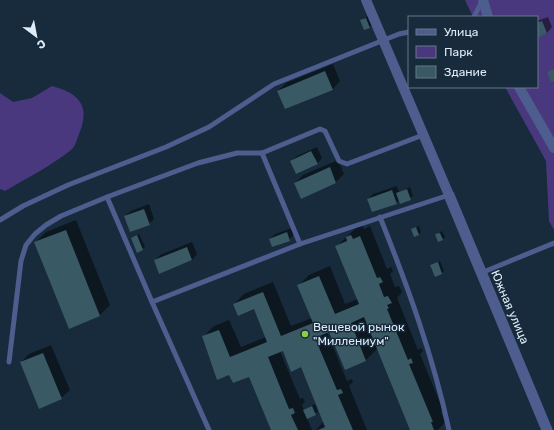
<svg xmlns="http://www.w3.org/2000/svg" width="554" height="430" viewBox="0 0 554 430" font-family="Rubik,sans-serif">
	<rect width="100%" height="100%" fill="#172b3d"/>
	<!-- green -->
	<g fill="#4a387f">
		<polygon points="465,0 554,0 554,230 549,221 546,161 505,87 537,87 537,17 473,17"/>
		<path d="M 52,86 C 79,93 91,106 79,134 C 77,139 75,147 71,150 C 51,166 27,178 5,191 L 0,189 L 0,93 L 13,102 L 32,98 Z"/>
	</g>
	<!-- shadow -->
	<g fill="#0007">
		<polygon points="368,16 372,25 369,27 361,21"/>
		<polygon points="548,17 552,27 547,33 537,37 537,21"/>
		<polygon points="333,64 340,81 332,90 278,91 286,83"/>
		<polygon points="317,147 322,158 317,164 292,161 297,156"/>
		<polygon points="338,160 344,174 336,182 301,197 295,183 303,175"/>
		<polygon points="397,186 399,192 410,187 413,196 401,202 400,199 396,203 368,199 373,194"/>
		<polygon points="149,204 154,219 149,224 125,216 131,211"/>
		<polygon points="76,220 110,305 100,315 36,242 46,232"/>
		<polygon points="362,225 364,229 370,226 387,269 391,267 393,271 390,274 395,287 399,286 402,292 397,298 418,350 422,348 423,351 420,354 443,410 441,412 445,422 438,430 411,430 378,348 366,360 330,331 327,332 347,381 352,379 353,382 349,386 367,430 316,430 324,421 302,366 283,350 280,351 300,399 303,398 305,402 302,405 304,410 315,404 318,412 307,418 312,430 272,430 250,375 230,373 203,337 214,326 229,320 241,347 266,337 255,308 234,304 244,294 273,282 291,326 312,318 299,285 309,275 330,266 345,304 358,299 337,246 357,227"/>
		<polygon points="419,226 421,232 419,234 412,229"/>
		<polygon points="292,228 294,234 289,240 270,239 275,234"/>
		<polygon points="442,231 445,237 442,239 437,235"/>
		<polygon points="139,234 145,247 138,251 132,238"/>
		<polygon points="192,242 197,254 192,260 160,273 155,261 160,255"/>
		<polygon points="440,261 444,271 435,276 431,266"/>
		<polygon points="51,345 70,390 61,398 21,362 29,354"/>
	</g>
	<!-- building -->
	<g fill="#395964">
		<polygon points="366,18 370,28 364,30 360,20"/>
		<polygon points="542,21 547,33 537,38 537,23"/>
		<polygon points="554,69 554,81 551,82 547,72"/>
		<polygon points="325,71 333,90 285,109 277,91"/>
		<polygon points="311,151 318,164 296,174 290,161"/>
		<polygon points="330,167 336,183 301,199 294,183"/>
		<polygon points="407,189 411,200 400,204 396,193"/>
		<polygon points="392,190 397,204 372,212 367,199"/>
		<polygon points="144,209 150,225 130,232 124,216"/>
		<polygon points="416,227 419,235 414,237 411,229"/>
		<polygon points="66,230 100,316 69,329 34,242"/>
		<polygon points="287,232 290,241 272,247 269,239"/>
		<polygon points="440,233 443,240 438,242 435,234"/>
		<polygon points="137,235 143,250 137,253 131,238"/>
		<polygon points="351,235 353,239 360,236 377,278 380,277 383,282 379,284 384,297 388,296 392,303 387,305 389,308 387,309 408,360 411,358 413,363 409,364 433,422 431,422 434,430 410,430 364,317 351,323 366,361 345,370 329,332 315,338 337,390 341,389 343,393 338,395 353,430 318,430 325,427 301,367 291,372 283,351 268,357 289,409 293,408 295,413 291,415 298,430 271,430 249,377 233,383 229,375 217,380 202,336 219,330 230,357 267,342 254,309 238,316 233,304 263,292 281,336 313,323 297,285 319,276 335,314 359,304 335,246 347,241 346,237"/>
		<polygon points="187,247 192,260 159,274 154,260"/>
		<polygon points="438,262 442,274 435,277 430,265"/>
		<polygon points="43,353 62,399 39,409 20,362"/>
		<polygon points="312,406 316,415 307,419 303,410"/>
	</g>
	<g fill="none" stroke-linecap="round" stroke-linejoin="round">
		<!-- service -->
		<g stroke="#4d5d8d" stroke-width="5">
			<polyline points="474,17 482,1"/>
			<polyline points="262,153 300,244"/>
			<polyline points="107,197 152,302 300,244 449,195"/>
			<path d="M 380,217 C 408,287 433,356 449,430"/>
			<polyline points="0,220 23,206 68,185 166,147 209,127 274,84 399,34 409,32"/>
			<polyline points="481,273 554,243"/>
			<polyline points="152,302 209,430"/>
			<polyline points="9,362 21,261 26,245 35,234 46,225 61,216 107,197 198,163 237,153 262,153 320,129 325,131 339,161 347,164 423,135"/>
		</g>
		<!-- minor -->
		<g stroke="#4d5d8d" stroke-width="10">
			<polyline points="366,0 449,195"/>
			<polyline points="483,0 488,17"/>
			<polyline points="519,87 554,148"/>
		</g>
		<!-- tertiary -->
		<polyline stroke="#4d5d8d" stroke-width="11" points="449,195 547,430"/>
	</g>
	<!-- markers -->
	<circle fill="#8fcd42" stroke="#172b3d" stroke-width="1.5" cx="305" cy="334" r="4"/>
	<g text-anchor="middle" stroke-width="3" stroke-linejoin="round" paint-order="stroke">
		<!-- street labels -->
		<g font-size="12" fill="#dfecf7" stroke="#172b3d">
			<text transform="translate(510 307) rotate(67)" y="4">Южная улица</text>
		</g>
		<!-- poi labels -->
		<g font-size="12" fill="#dfecf7" stroke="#172b3d" text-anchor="start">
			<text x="313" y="331">Вещевой рынок<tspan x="313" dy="14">"Миллениум"</tspan></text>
		</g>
	</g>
	<!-- legend -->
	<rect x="408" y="16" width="130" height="72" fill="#172b3d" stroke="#677887"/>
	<rect x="416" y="29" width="20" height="6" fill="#4d5d8d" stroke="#677887"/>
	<text x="444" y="36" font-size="12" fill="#dfecf7">Улица</text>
	<rect x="416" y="46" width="20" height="12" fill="#4a387f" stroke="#677887"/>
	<text x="444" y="56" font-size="12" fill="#dfecf7">Парк</text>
	<rect x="416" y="66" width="20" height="12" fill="#395964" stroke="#677887"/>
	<text x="444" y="76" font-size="12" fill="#dfecf7">Здание</text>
	<!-- north arrow -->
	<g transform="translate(36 36) rotate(148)" stroke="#172b3d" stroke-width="3" paint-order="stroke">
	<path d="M0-3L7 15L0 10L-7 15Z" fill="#dfecf7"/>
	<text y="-6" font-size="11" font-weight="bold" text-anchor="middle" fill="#dfecf7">С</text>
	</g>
</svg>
